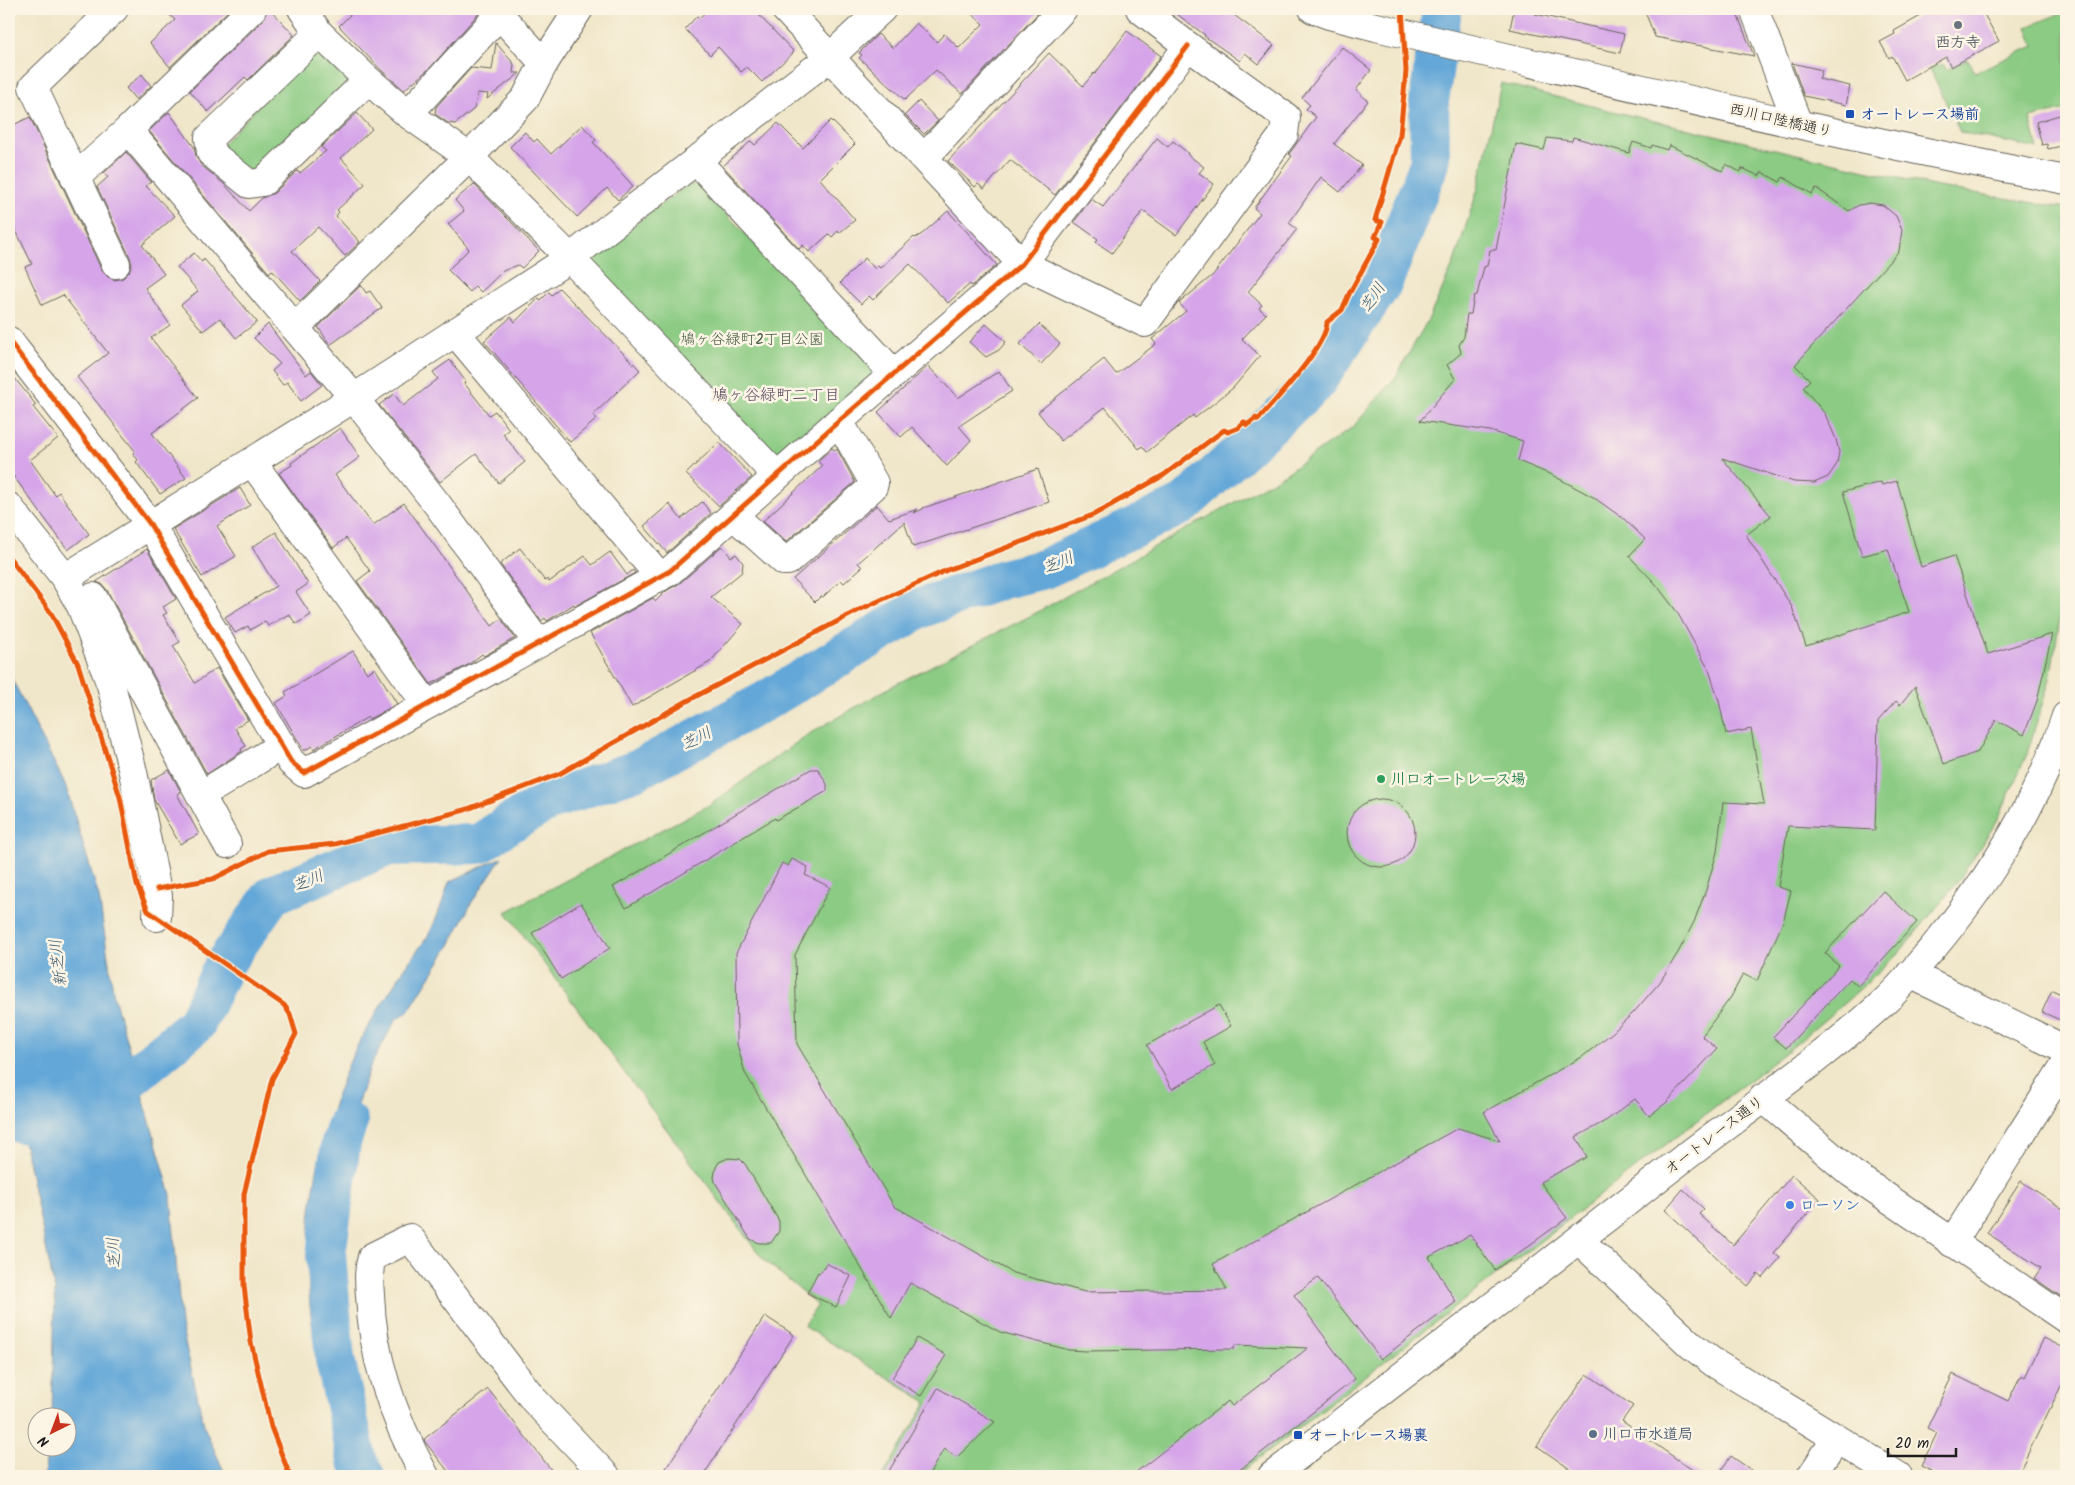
<svg xmlns="http://www.w3.org/2000/svg" width="2075" height="1485" viewBox="0 0 2075 1485" font-family="Kalam,'Klee One',sans-serif">
	<rect width="100%" height="100%" fill="#fcf5e5"/>
	<filter id="ink" filterUnits="userSpaceOnUse"><feTurbulence type="fractalNoise" baseFrequency=".02" numOctaves="2"/><feDisplacementMap in="SourceGraphic" scale="10" xChannelSelector="R" yChannelSelector="G"/><feConvolveMatrix kernelMatrix="1 2 1 2 8 2 1 2 1" color-interpolation-filters="sRGB"/></filter>
	<filter id="wash" filterUnits="userSpaceOnUse"><feTurbulence type="fractalNoise" baseFrequency=".0096" numOctaves="4" result="noise"/><feDisplacementMap in="SourceGraphic" scale="20" xChannelSelector="R" yChannelSelector="G"/><feGaussianBlur stdDeviation="1.12" result="paint"/><feColorMatrix in="noise" values="0 0 0 0 0 0 0 0 0 0 0 0 0 0 0 0 0 1.4 0 .05"/><feComposite in="paint" operator="in"/></filter>
	<g filter="url(#wash)">
		<rect width="100%" height="100%" fill="#f0e6c9"/>
		<!-- green -->
		<g fill="#8bcb83" stroke="#547450">
			<polygon points="2066,11 2066,109 2030,118 2038,149 1960,132 1930,69 1943,64 1947,70 1968,59 1975,72 2034,46 2027,27"/>
			<polygon points="323,48 352,76 353,87 258,176 217,150 312,49"/>
			<polygon points="1501,83 1612,111 1938,187 2066,208 2066,583 2050,679 2027,754 1997,821 1957,883 1898,954 1849,999 1795,1045 1236,1476 883,1476 927,1402 804,1326 818,1305 764,1260 743,1233 506,912 711,804 807,735 894,685 1034,614 1285,474 1353,427 1395,378 1429,318 1453,265 1477,192"/>
			<polygon points="689,184 697,184 873,365 875,379 782,458 772,458 585,261"/>
		</g>
		<!-- water -->
		<g fill="#63a7d8" stroke="#40627a">
			<polygon points="9,673 65,784 99,897 114,997 171,1195 181,1325 205,1429 226,1476 44,1476 48,1448 68,1448 68,1418 52,1417 55,1291 9,1069"/>
			<path d="M 502,857 L 472,902 L 450,945 L 408,1012 L 396,1019 L 371,1065 L 346,1135 L 334,1184 L 328,1255 L 329,1307 L 342,1374 L 361,1435 L 382,1476 L 358,1476 C 305,1363 294,1251 326,1131 C 335,1100 345,1067 361,1039 C 375,1014 391,989 407,965 C 415,953 426,941 432,928 C 439,913 444,897 449,882 Z"/>
		</g>
		<g fill="none" stroke-linecap="round" stroke-linejoin="round">
			<!-- river -->
			<g stroke="#63a7d8" stroke-width="40">
				<polyline points="94,1109 196,1024 225,963 272,895 388,846 479,844 510,823 553,799 637,770 767,700 919,609 1003,579 1044,569 1182,505 1314,385 1383,282 1430,162 1429,101 1442,9"/>
				<polyline points="9,1121 53,1128 75,1125"/>
				<polyline points="348,1122 341,1142 326,1255 335,1359 357,1459 365,1476"/>
			</g>
		</g>
		<g id="blocks">
			<!-- building -->
			<g fill="#d6a5e9">
				<polygon points="163,9 230,9 170,67 150,43 175,20"/>
				<polygon points="267,9 270,9 294,35 248,80 245,77 208,112 190,91 263,20"/>
				<polygon points="356,9 479,9 479,13 430,68 404,90 382,71 339,26"/>
				<polygon points="709,9 753,9 794,52 762,82 747,67 741,72 718,47 710,55 685,29 697,16 699,18"/>
				<polygon points="967,9 1042,9 962,94 936,70 905,100 859,58 862,55 859,53 878,34 893,48 916,23 937,42 944,34 959,48 983,24"/>
				<polygon points="1170,9 1216,9 1223,14 1226,9 1274,45 1259,64 1245,53 1240,61 1204,36 1205,35"/>
				<polygon points="1514,9 1536,9 1535,14 1624,34 1620,53 1510,29"/>
				<polygon points="1644,9 1735,9 1754,56 1655,37"/>
				<polygon points="1915,9 1981,9 1999,41 1951,67 1946,57 1905,80 1892,56 1889,58 1880,42 1895,34 1894,31 1919,17"/>
				<polygon points="1127,31 1161,56 1055,195 1010,160 984,189 978,184 975,187 948,161 1049,53 1083,86 1094,73 1095,74"/>
				<polygon points="496,43 514,64 513,73 520,73 487,99 488,94 478,93 474,109 455,124 448,123 435,114 436,107 471,68 492,70"/>
				<polygon points="1342,47 1371,70 1356,90 1368,101 1334,144 1362,165 1340,192 1321,177 1289,223 1297,229 1248,292 1262,305 1259,308 1266,314 1242,339 1260,356 1233,388 1195,418 1193,415 1147,452 1142,446 1139,449 1105,407 1061,441 1038,412 1104,359 1116,374 1156,344 1152,339 1186,311 1179,303 1213,275 1260,213 1254,208 1292,156 1289,154 1316,117 1306,109 1310,105 1302,98"/>
				<polygon points="1792,63 1822,70 1819,79 1850,86 1846,105 1804,96"/>
				<polygon points="142,74 151,86 136,100 126,88"/>
				<polygon points="919,101 938,121 924,134 905,115"/>
				<polygon points="169,112 194,147 196,156 201,165 224,184 249,211 262,198 274,193 297,171 300,173 326,151 321,147 357,113 372,129 341,158 365,184 337,210 339,212 336,216 360,242 345,256 318,227 292,251 320,281 300,301 272,270 269,273 149,131"/>
				<polygon points="2066,113 2066,145 2048,149 2047,144 2042,145 2036,122"/>
				<polygon points="30,117 102,271 108,277 115,280 123,278 129,272 132,265 130,257 97,187 108,177 104,173 126,152 151,182 146,186 175,216 142,245 164,274 145,288 170,325 151,338 198,398 152,433 186,478 160,494 136,462 138,460 133,453 135,451 77,377 108,353 63,295 42,305 25,267 32,264 9,216 9,127"/>
				<polygon points="831,120 855,144 820,179 855,220 839,233 838,231 832,237 829,234 809,252 803,245 799,249 723,166 751,141 755,145 778,123 803,148"/>
				<polygon points="582,125 596,140 593,142 633,186 618,200 607,188 577,217 510,147 525,132 534,142 537,139 551,154"/>
				<polygon points="1573,137 1629,153 1633,142 1651,148 1652,145 1667,150 1669,145 1722,171 1726,164 1740,172 1742,168 1759,176 1762,172 1780,182 1783,177 1812,194 1816,188 1849,211 1859,205 1870,203 1883,205 1896,216 1902,230 1899,251 1795,365 1810,380 1803,387 1825,414 1836,439 1839,452 1837,464 1828,477 1814,483 1794,482 1722,458 1771,516 1746,535 1792,607 1806,646 1909,612 1888,549 1862,556 1843,492 1881,482 1882,485 1897,481 1921,567 1954,556 1988,654 2052,634 2037,701 2024,735 1996,720 1978,752 1944,764 1915,686 1900,705 1896,701 1878,721 1875,830 1788,826 1778,887 1791,891 1783,922 1757,981 1743,974 1731,997 1702,1036 1717,1049 1667,1102 1649,1116 1635,1099 1607,1120 1576,1137 1587,1157 1540,1182 1567,1218 1495,1270 1470,1235 1429,1257 1456,1302 1381,1359 1318,1278 1294,1295 1355,1379 1232,1476 1131,1476 1228,1401 1232,1406 1308,1348 1235,1345 1234,1349 1086,1351 1069,1350 1000,1332 910,1283 891,1318 745,1073 737,1044 736,953 782,863 788,866 792,859 808,867 805,875 830,887 795,955 797,1044 894,1206 1013,1273 1085,1292 1227,1290 1213,1264 1458,1128 1500,1141 1484,1112 1582,1057 1612,1033 1634,1012 1660,982 1679,951 1694,922 1706,890 1717,852 1723,802 1764,804 1751,729 1726,734 1719,701 1709,670 1677,612 1655,583 1629,556 1645,539 1624,519 1593,497 1552,475 1518,461 1523,441 1490,431 1420,421 1455,379 1447,365 1461,353 1459,345 1464,337 1467,314 1471,314 1474,296 1477,295 1484,267 1487,266 1490,250 1496,250 1516,144 1544,150 1547,138 1572,141"/>
				<polygon points="1157,138 1168,147 1173,141 1188,153 1187,154 1204,167 1199,173 1214,184 1176,235 1143,211 1112,253 1096,242 1098,239 1074,222 1091,199 1103,207"/>
				<polygon points="474,184 539,251 522,268 518,265 503,271 481,292 475,286 470,292 448,270 469,249 448,224 464,211 455,200"/>
				<polygon points="948,211 997,265 972,286 970,284 948,303 910,264 873,300 869,296 861,304 840,283 865,258 875,269 878,266 880,268 914,237 915,238 922,234"/>
				<polygon points="194,253 202,262 204,259 257,322 236,338 220,318 203,331 181,305 198,291 177,267"/>
				<polygon points="361,285 366,293 370,291 382,308 330,345 318,327"/>
				<polygon points="559,288 640,370 593,415 597,419 570,442 484,341 511,317 515,322 539,298 541,300 549,292 552,295"/>
				<polygon points="268,324 306,375 311,371 322,385 301,401 287,382 283,385 272,371 280,364 254,338"/>
				<polygon points="986,324 1006,342 999,350 986,357 969,342"/>
				<polygon points="1039,324 1060,344 1041,364 1020,344"/>
				<polygon points="450,360 466,382 464,383 489,415 495,411 509,429 503,434 525,462 499,483 476,454 440,482 379,405 394,394 403,406 438,379 433,372"/>
				<polygon points="928,366 958,398 999,371 1012,391 959,426 971,440 947,466 912,427 901,437 878,412"/>
				<polygon points="9,371 36,405 33,407 58,438 30,460 55,495 59,492 89,534 68,550 9,470"/>
				<polygon points="340,428 360,457 335,475 373,525 404,503 492,626 501,619 515,638 484,656 482,654 468,665 431,684 357,581 370,571 346,538 333,548 279,473 292,465 291,463"/>
				<polygon points="719,442 752,477 719,506 686,474"/>
				<polygon points="832,448 835,450 837,449 855,482 786,542 763,521 822,466 818,461"/>
				<polygon points="1038,469 1049,502 913,547 904,522 858,563 862,567 844,583 841,580 823,597 821,596 815,602 793,579 877,505 889,519 918,509 914,513 923,509 923,508"/>
				<polygon points="240,488 250,505 217,526 236,556 202,577 173,529"/>
				<polygon points="702,502 711,513 667,553 644,526 669,504 681,519"/>
				<polygon points="276,532 308,584 296,592 311,615 296,624 289,614 268,626 265,621 250,630 248,626 235,633 225,617 276,586 252,547"/>
				<polygon points="722,546 731,557 736,554 743,563 742,572 711,597 743,624 710,662 632,707 590,633 653,598 656,601 666,591 680,583"/>
				<polygon points="520,548 545,581 547,579 549,582 585,556 592,565 610,552 627,575 633,570 635,573 575,606 574,604 547,621 545,618 541,621 500,564"/>
				<polygon points="147,549 176,599 163,607 167,613 163,615 180,642 173,646 195,683 217,668 248,720 235,728 246,746 241,749 242,751 207,774 107,590 102,584 96,582"/>
				<polygon points="353,651 367,673 375,668 397,704 369,719 368,717 314,749 312,746 304,751 276,703 287,696 285,692"/>
				<polygon points="811,769 818,769 827,784 827,791 776,820 775,818 626,908 613,887"/>
				<polygon points="169,770 181,792 177,794 199,834 180,844 154,800 151,780"/>
				<circle cx="1381" cy="833" r="34"/>
				<polygon points="1883,891 1917,922 1858,986 1850,979 1786,1048 1773,1037 1839,966 1825,953"/>
				<polygon points="581,903 610,948 561,979 532,933"/>
				<polygon points="2052,990 2066,996 2066,1007 2060,1020 2042,1012"/>
				<polygon points="1219,1005 1231,1026 1203,1042 1215,1065 1172,1089 1147,1045"/>
				<polygon points="728,1158 740,1159 745,1164 779,1221 779,1231 771,1243 759,1243 750,1239 715,1182 714,1177 716,1167 719,1162"/>
				<polygon points="1792,1175 1820,1199 1774,1253 1780,1258 1763,1278 1758,1274 1748,1286 1665,1210 1683,1189 1704,1209 1699,1214 1733,1245"/>
				<polygon points="2021,1181 2066,1211 2066,1300 2034,1278 2041,1268 1987,1233"/>
				<polygon points="826,1263 851,1276 836,1307 807,1293 818,1272 820,1273"/>
				<polygon points="765,1316 794,1335 703,1476 661,1476"/>
				<polygon points="917,1338 946,1355 921,1396 892,1378"/>
				<polygon points="2044,1338 2066,1349 2066,1376 2017,1476 1941,1476 1921,1466 1937,1433 1927,1428 1953,1374 2008,1401 2021,1375 2025,1377"/>
				<polygon points="1587,1374 1633,1406 1622,1421 1701,1476 1580,1476 1537,1446"/>
				<polygon points="938,1388 995,1422 957,1457 944,1449 928,1476 886,1476"/>
				<polygon points="488,1389 556,1476 452,1476 425,1442 424,1439"/>
				<polygon points="1731,1456 1760,1476 1717,1476"/>
			</g>
		</g>
	</g>
	<g filter="url(#ink)">
		<use href="#blocks" fill-opacity="0" stroke="#666359" stroke-width="1"/>
		<g fill="none" stroke-linecap="round" stroke-linejoin="round">
			<!-- minor casing -->
			<g stroke="#666359" stroke-width="30">
				<g id="minor">
					<polyline points="114,9 33,87 116,264"/>
					<polyline points="302,9 319,33 368,80 408,114 469,157 570,258 777,476"/>
					<polyline points="494,9 544,63"/>
					<polyline points="785,9 1022,264 1145,323 1284,134 1286,117 1188,46 1140,9"/>
					<path d="M 1313,9 L 1329,15 L 1376,27 C 1606,80 1835,136 2066,180"/>
					<polyline points="1754,9 1798,124"/>
					<polyline points="319,33 209,138 211,153 249,184 263,182 368,80"/>
					<polyline points="408,114 499,15"/>
					<polyline points="128,130 354,398 437,504 538,643"/>
					<polyline points="924,158 1063,9"/>
					<polyline points="696,160 894,374"/>
					<polyline points="75,178 128,130 252,9"/>
					<polyline points="295,328 469,157 525,99 544,63 579,9"/>
					<polyline points="455,332 660,577"/>
					<polyline points="9,341 150,524 291,762 304,773 670,571 839,421 1022,264 1188,46"/>
					<polyline points="252,462 427,705"/>
					<polyline points="9,507 65,578 81,606 111,685 133,772 158,896 157,917"/>
					<polyline points="733,515 784,561 788,561 873,487 874,483 839,421"/>
					<polyline points="65,578 354,398 570,258 830,57 882,9"/>
					<polyline points="93,597 227,844"/>
					<polyline points="216,786 282,745"/>
					<polyline points="1910,974 2066,1050"/>
					<polyline points="1763,1098 1851,1173 2066,1319"/>
					<polyline points="1579,1240 1691,1345 1714,1363 1898,1476"/>
					<polyline points="1952,1243 2066,1063"/>
					<path d="M 425,1476 C 395,1421 372,1358 370,1295 C 369,1281 368,1270 372,1257 L 410,1238 L 534,1400 L 606,1476"/>
					<path d="M 1272,1476 C 1400,1377 1530,1278 1658,1178 C 1733,1119 1814,1066 1884,1002 C 1902,986 1917,966 1933,948 C 1991,878 2038,803 2066,716"/>
					<polyline points="1811,1476 1836,1439"/>
				</g>
			</g>
			<!-- minor -->
			<use href="#minor" stroke="#fff" stroke-width="28"/>
			<!-- cycleway casing -->
			<g stroke="#fcf5e5" stroke-width="8">
				<g id="cycleway">
					<polyline points="9,341 150,524 291,762 304,773 670,571 839,421 1022,264 1188,46"/>
					<polyline points="9,557 51,613 78,664 120,797 137,885 148,911 284,1005 290,1014 296,1034 272,1079 244,1194 244,1286 251,1342 271,1427 290,1476"/>
					<path d="M 157,889 L 213,879 L 268,851 L 335,844 L 465,810 L 559,774 L 689,700 L 859,610 L 947,570 L 1093,515 L 1164,475 L 1224,430 L 1228,432 L 1238,428 L 1244,422 L 1247,425 L 1256,418 L 1258,420 C 1275,400 1327,346 1327,322 L 1342,310 L 1349,294 L 1379,239 L 1375,237 L 1382,222 L 1375,220 L 1400,135 L 1406,71 L 1402,9"/>
				</g>
			</g>
			<!-- cycleway -->
			<use href="#cycleway" stroke="#e8590c" stroke-width="5"/>
		</g>
	</g>
	<!-- markers -->
	<circle fill="#6b7280" stroke="#fcf5e5" stroke-width="2" cx="1958" cy="25" r="5"/>
	<g fill="#1a4fb4" stroke="#fcf5e5" stroke-width="2">
		<rect x="1845" y="109" width="10" height="10" rx="2.5"/>
		<rect x="1293" y="1430" width="10" height="10" rx="2.5"/>
	</g>
	<circle fill="#2e9e5b" stroke="#fcf5e5" stroke-width="2" cx="1381" cy="779" r="5"/>
	<circle fill="#3f7fe0" stroke="#fcf5e5" stroke-width="2" cx="1790" cy="1205" r="5"/>
	<circle fill="#5c6f8a" stroke="#fcf5e5" stroke-width="2" cx="1593" cy="1434" r="5"/>
	<g text-anchor="middle" stroke-width="5" stroke-linejoin="round" paint-order="stroke">
		<!-- worship labels -->
		<g font-size="15" font-weight="bold" fill="#5b616d" stroke="#fcf5e5">
			<text x="1958" y="47">西方寺</text>
		</g>
		<!-- transit labels -->
		<g font-size="15" font-weight="bold" fill="#164399" stroke="#fcf5e5" text-anchor="start">
			<text x="1860" y="119">オートレース場前</text>
			<text x="1308" y="1440">オートレース場裏</text>
		</g>
		<!-- street labels -->
		<g font-size="15" fill="#1c1c1c" stroke="#fcf5e5">
			<text transform="translate(1781 120) rotate(13)" y="5">西川口陸橋通り</text>
			<text transform="translate(1714 1135) rotate(-37)" y="5">オートレース通り</text>
		</g>
		<!-- park labels -->
		<g font-size="15" fill="#435940" stroke="#fcf5e5">
			<text x="752" y="344">鳩ヶ谷緑町2丁目公園</text>
		</g>
		<!-- leisure labels -->
		<g font-size="15" font-weight="bold" fill="#27864d" stroke="#fcf5e5" text-anchor="start">
			<text x="1391" y="784">川口オートレース場</text>
		</g>
		<!-- shop labels -->
		<g font-size="15" font-weight="bold" fill="#366cbe" stroke="#fcf5e5" text-anchor="start">
			<text x="1800" y="1210">ローソン</text>
		</g>
		<!-- service labels -->
		<g font-size="15" font-weight="bold" fill="#4e5e75" stroke="#fcf5e5" text-anchor="start">
			<text x="1603" y="1439">川口市水道局</text>
		</g>
		<!-- water labels -->
		<g font-size="16" font-style="italic" fill="#3c5b71" stroke="#fcf5e5">
			<text transform="translate(1372 297) rotate(-57)" y="6">芝川</text>
			<text transform="translate(1058 562) rotate(-23)" y="6">芝川</text>
			<text transform="translate(696 738) rotate(-28)" y="6">芝川</text>
			<text transform="translate(308 880) rotate(-23)" y="6">芝川</text>
			<text transform="translate(57 963) rotate(-97)" y="6">新芝川</text>
			<text transform="translate(113 1253) rotate(-95)" y="6">芝川</text>
		</g>
		<!-- neighbourhood labels -->
		<g font-size="16" fill="#5d4c64" stroke="#fcf5e5">
			<text x="776" y="400">鳩ヶ谷緑町二丁目</text>
		</g>
	</g>
	<!-- margin -->
	<rect width="2075" height="1485" fill="none" stroke="#fcf5e5" stroke-width="30"/>
	<!-- north arrow -->
	<g transform="translate(52 1432) rotate(222)"><circle r="24" fill="#fcf5e5" stroke="#a29e95"/>
	<path d="M0-4L9 19L0 12L-9 19Z" fill="#c8321e"/>
	<text y="-8" font-size="14" font-weight="bold" text-anchor="middle" fill="#1c1c1c">N</text>
	</g>
	<!-- scale -->
	<path d="M1888 1448v8h68v-8" fill="none" stroke="#1c1c1c" stroke-width="2.5"/>
	<text x="1895" y="1448" font-size="15" fill="#1c1c1c" stroke="#fcf5e5" stroke-width="4" paint-order="stroke">20 m</text>
</svg>
